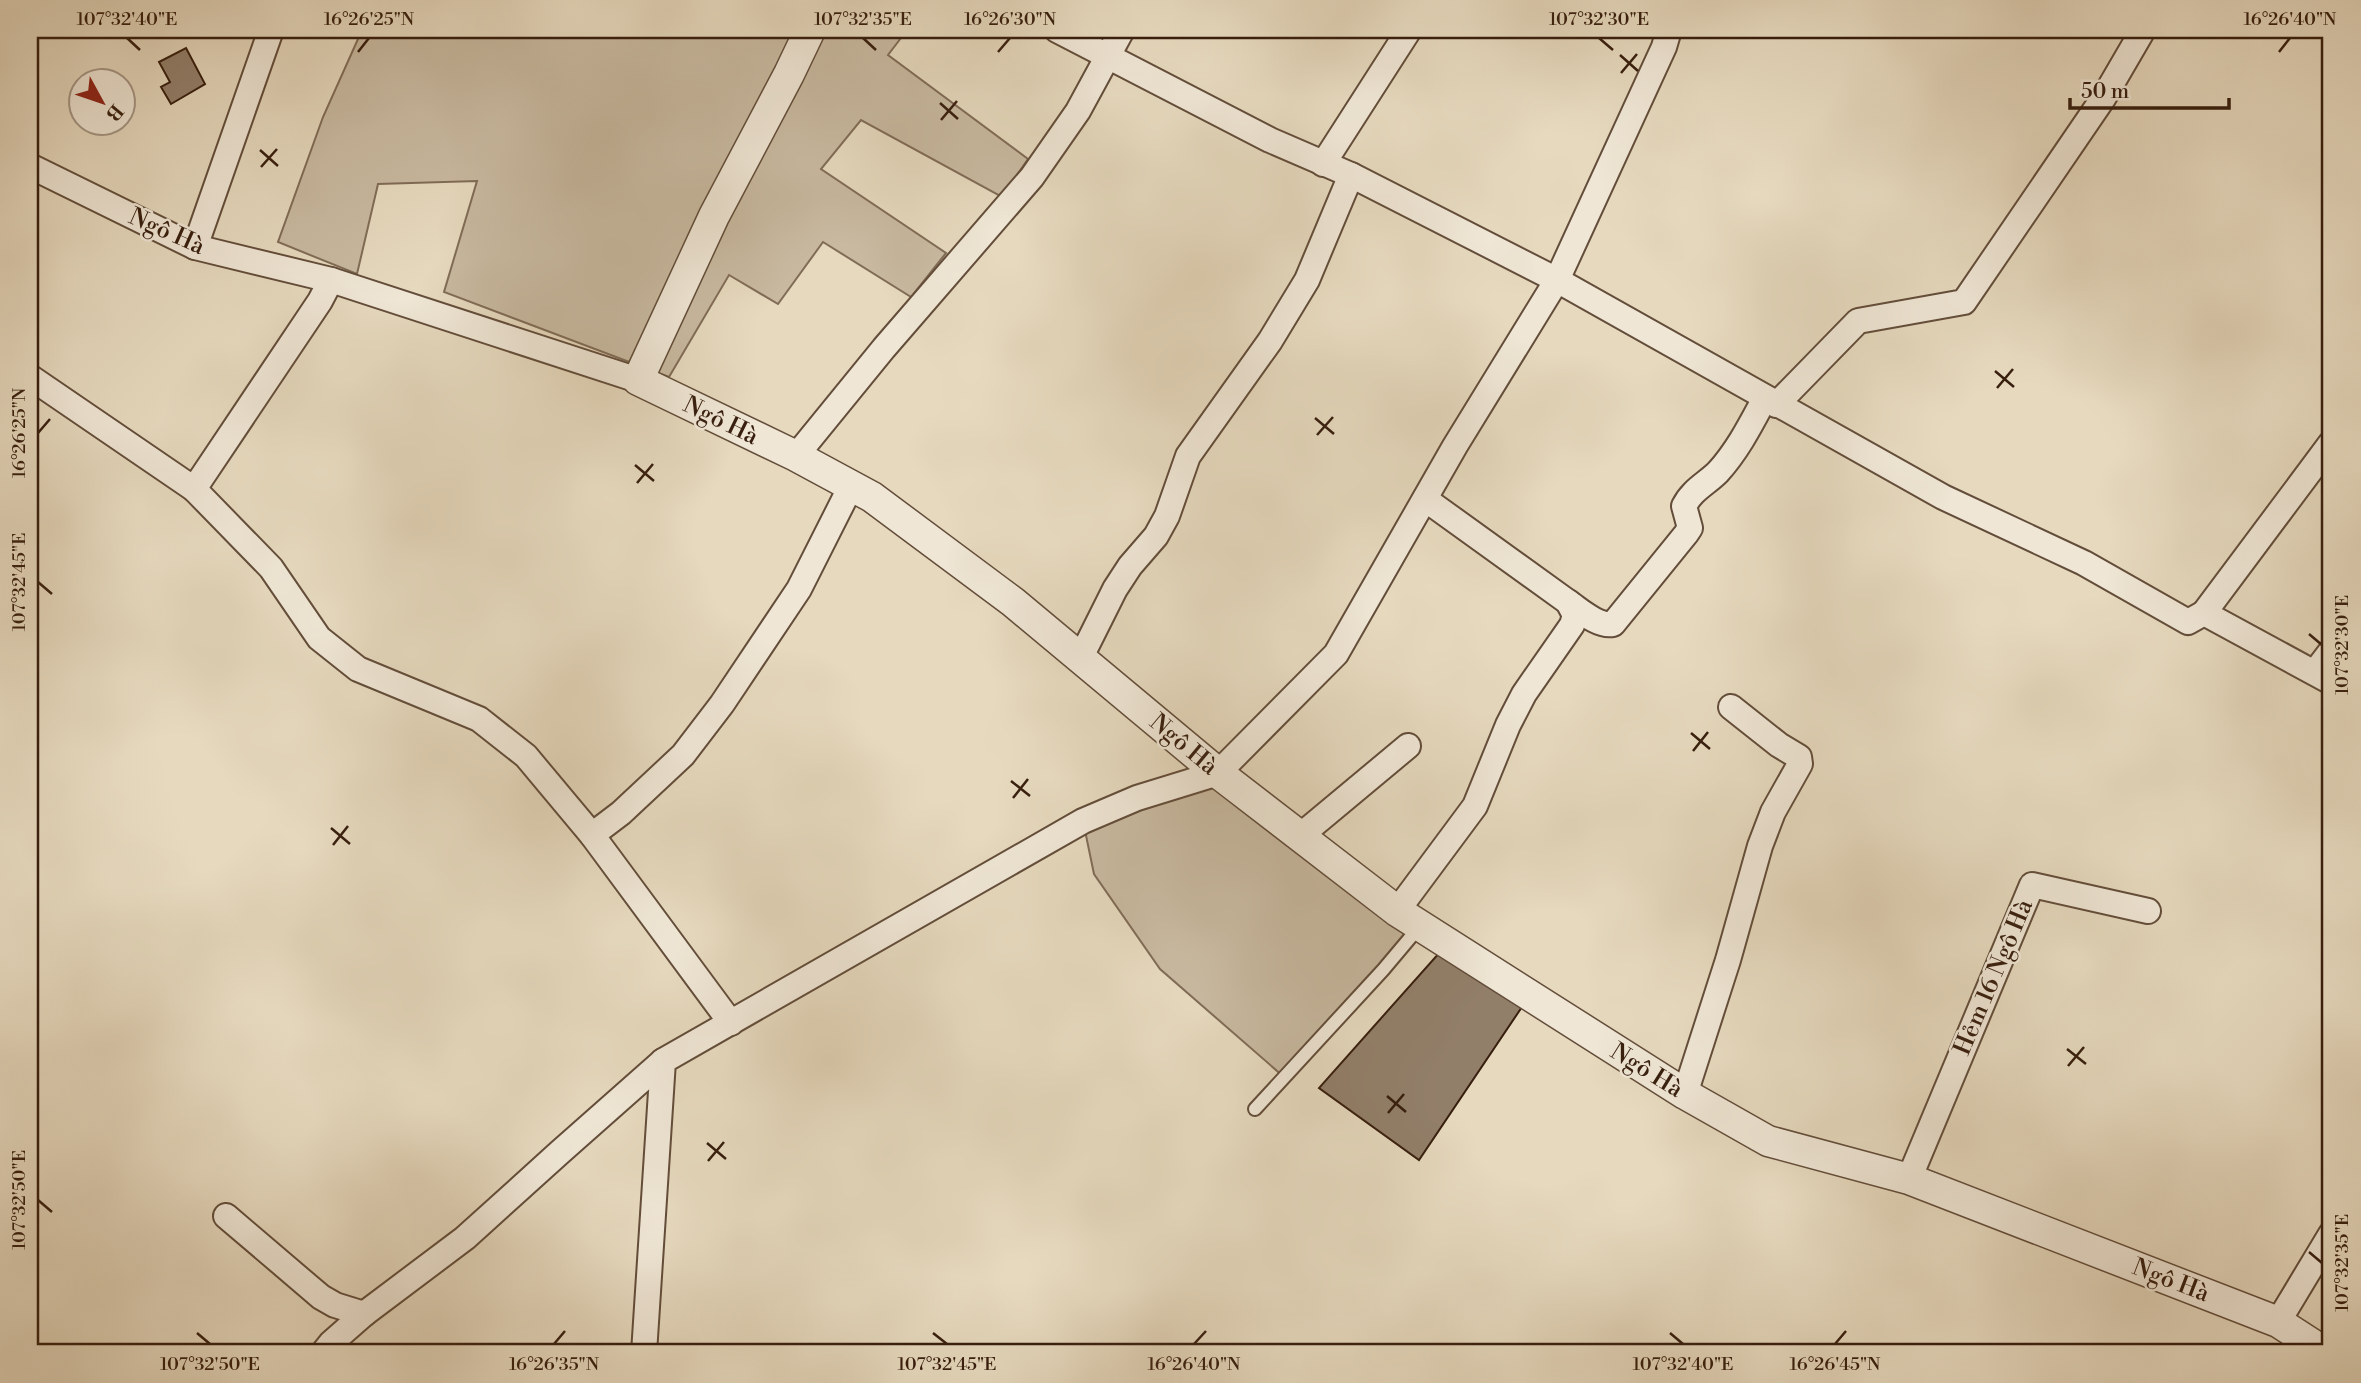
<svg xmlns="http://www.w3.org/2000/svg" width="2361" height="1383" viewBox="0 0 2361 1383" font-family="'Libre Bodoni',serif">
	<rect width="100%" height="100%" fill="#e6d9be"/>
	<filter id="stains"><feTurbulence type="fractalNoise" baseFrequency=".00286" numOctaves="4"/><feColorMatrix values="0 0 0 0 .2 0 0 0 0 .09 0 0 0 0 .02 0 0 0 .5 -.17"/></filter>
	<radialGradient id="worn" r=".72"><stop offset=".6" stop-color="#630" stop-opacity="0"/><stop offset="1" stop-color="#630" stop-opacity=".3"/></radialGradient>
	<!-- green -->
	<g fill="#c8b9a0" stroke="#806c57" stroke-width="2">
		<polygon points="362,30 907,30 888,55 1028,159 1002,197 861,120 821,169 946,253 911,297 823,242 778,304 729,275 669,377 444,292 477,181 378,184 357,274 278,242 323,117"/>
		<polygon points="1218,773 1420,925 1284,1077 1160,969 1094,874 1083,821"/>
	</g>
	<!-- building -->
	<g fill="#927f6a" stroke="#371e0e" stroke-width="2">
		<polygon points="186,48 205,84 171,104 161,87 170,82 159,62"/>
		<polygon points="1448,943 1530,995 1419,1160 1319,1088"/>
	</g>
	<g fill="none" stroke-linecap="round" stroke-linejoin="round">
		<!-- service casing -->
		<g stroke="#634d3a" stroke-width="16">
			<polyline id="service" points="1255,1109 1383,970 1420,926"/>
		</g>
		<!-- minor casing -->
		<g stroke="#634d3a" stroke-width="28">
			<g id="minor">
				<polyline points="1057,30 1270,140 1351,175 1557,280 1943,497 2084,563 2188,622 2204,613 2331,682"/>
				<polyline points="1323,164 1409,30"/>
				<polyline points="30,166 195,247 331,280 638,380"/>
				<polyline points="195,247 271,30"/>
				<polyline points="30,377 194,489 271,568 319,638 358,669 479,719 526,756 592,835 731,1023"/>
				<polyline points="1776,405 1858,321 1964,302 2104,97 2143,30"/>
				<polyline points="796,456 884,348 1032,177 1078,111 1122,30"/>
				<polyline points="194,489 320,301 331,280"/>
				<path d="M 1568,602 C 1580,610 1598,627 1613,624 L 1686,534 L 1690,528 L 1684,506 C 1692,490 1706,484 1718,472 C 1738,450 1751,424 1765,398"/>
				<polyline points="2204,613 2331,443"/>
				<polyline points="1080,659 1115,589 1130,566 1156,536 1167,516 1188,456 1270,341 1307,280 1351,175"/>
				<polyline points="2315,672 2331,651"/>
				<polyline points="592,835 621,813 683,755 722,704 799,589 851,486"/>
				<polyline points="1300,836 1408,746"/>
				<polyline points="1397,911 1475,806 1508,725 1524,694 1572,625 1575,615 1568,602 1425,499"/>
				<polyline points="1685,1094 1728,960 1760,846 1773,812 1800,764 1799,757 1779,745 1731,707"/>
				<polyline points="1909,1179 2032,885 2148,911"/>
				<polyline points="226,1216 321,1297 335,1305 364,1314"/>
				<polyline points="2278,1322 2331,1234"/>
				<polyline points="323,1353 331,1343 364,1314 465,1238 559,1153 663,1061"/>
				<polyline points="644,1353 663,1061 1083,821 1137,798 1218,773 1336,654 1455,446 1557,280 1664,47 1669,30"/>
			</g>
		</g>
		<!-- tertiary casing -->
		<g stroke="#634d3a" stroke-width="33">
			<polyline id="tertiary" points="810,30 789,74 714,216 638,380 796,456 872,497 1013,602 1218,773 1397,911 1685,1094 1768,1141 1909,1179 2278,1322 2326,1353"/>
		</g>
		<!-- service -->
		<use href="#service" stroke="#efe6d5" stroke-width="12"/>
		<!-- minor -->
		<use href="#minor" stroke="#efe6d5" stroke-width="24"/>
		<!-- tertiary -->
		<use href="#tertiary" stroke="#efe6d5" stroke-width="30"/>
	</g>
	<!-- ticks -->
	<path fill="none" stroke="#371e0e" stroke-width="2.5" d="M 127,38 L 140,50M 863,38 L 876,50M 1599,38 L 1613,50M 358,52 L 369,38M 998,52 L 1010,38M 2279,52 L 2290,38M 1620,55 L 1638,71M 1621,73 L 1637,54M 940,103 L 958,119M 941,120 L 957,101M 260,150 L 278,166M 261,167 L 277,149M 1995,371 L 2014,387M 1997,388 L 2013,369M 1315,418 L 1334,434M 38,433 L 50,419M 1317,435 L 1333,417M 635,465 L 654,481M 637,483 L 653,464M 38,582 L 52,594M 2309,634 L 2322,645M 1691,733 L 1710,749M 1693,751 L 1708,732M 1011,781 L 1030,796M 1013,798 L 1028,779M 331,828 L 350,844M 333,845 L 348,826M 2067,1049 L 2086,1064M 2068,1066 L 2084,1047M 1387,1096 L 1406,1112M 1388,1113 L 1404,1094M 707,1143 L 726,1159M 708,1161 L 724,1142M 38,1200 L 52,1212M 2309,1252 L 2322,1263M 197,1333 L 210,1344M 933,1333 L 947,1344M 1670,1333 L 1683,1344M 554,1344 L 565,1331M 1194,1344 L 1206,1331M 1835,1344 L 1846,1331"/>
	<g text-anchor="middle" stroke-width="5" stroke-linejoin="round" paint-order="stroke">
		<!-- street labels -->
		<g font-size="24" fill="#371e0e" stroke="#efe6d5">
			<text transform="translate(167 231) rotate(24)" y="8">Ngô Hà</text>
			<text transform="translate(721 420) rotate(26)" y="8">Ngô Hà</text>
			<text transform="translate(1184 744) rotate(40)" y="8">Ngô Hà</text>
			<text transform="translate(1993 977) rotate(-67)" y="8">Hẻm 16 Ngô Hà</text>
			<text transform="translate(1647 1070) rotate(32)" y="8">Ngô Hà</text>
			<text transform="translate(2171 1280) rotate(21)" y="8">Ngô Hà</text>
		</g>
	</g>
	<!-- margin -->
	<rect width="2361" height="1383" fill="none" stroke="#e6d9be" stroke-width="77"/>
	<!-- north arrow -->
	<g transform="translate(102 102) rotate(130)"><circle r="33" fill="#efe6d5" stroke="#a59685" stroke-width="2"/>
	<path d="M0-5L12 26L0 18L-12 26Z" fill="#8f2418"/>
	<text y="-10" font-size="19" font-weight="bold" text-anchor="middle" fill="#371e0e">B</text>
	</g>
	<!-- scale -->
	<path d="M2070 98v10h159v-10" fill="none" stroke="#371e0e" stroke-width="3.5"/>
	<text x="2081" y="98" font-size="21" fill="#371e0e" stroke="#efe6d5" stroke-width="5" paint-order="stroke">50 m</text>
	<rect x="38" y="38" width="2284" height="1306" fill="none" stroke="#371e0e" stroke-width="2.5"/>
	<g font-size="18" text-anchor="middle" fill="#371e0e">
		<text x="127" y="25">107°32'40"E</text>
		<text x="369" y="25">16°26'25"N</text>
		<text x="863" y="25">107°32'35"E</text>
		<text x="1010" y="25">16°26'30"N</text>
		<text x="1599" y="25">107°32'30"E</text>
		<text x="2290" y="25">16°26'40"N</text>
		<text transform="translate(19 433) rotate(-90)" y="6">16°26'25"N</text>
		<text transform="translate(19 582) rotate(-90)" y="6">107°32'45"E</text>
		<text transform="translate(2342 645) rotate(-90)" y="6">107°32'30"E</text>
		<text transform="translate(19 1200) rotate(-90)" y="6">107°32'50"E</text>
		<text transform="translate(2342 1263) rotate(-90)" y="6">107°32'35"E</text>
		<text x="210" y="1370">107°32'50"E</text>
		<text x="554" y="1370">16°26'35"N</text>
		<text x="947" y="1370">107°32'45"E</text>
		<text x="1194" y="1370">16°26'40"N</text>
		<text x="1683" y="1370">107°32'40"E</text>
		<text x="1835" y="1370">16°26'45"N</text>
	</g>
	<rect width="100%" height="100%" filter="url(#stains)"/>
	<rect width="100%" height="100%" fill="url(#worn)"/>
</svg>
